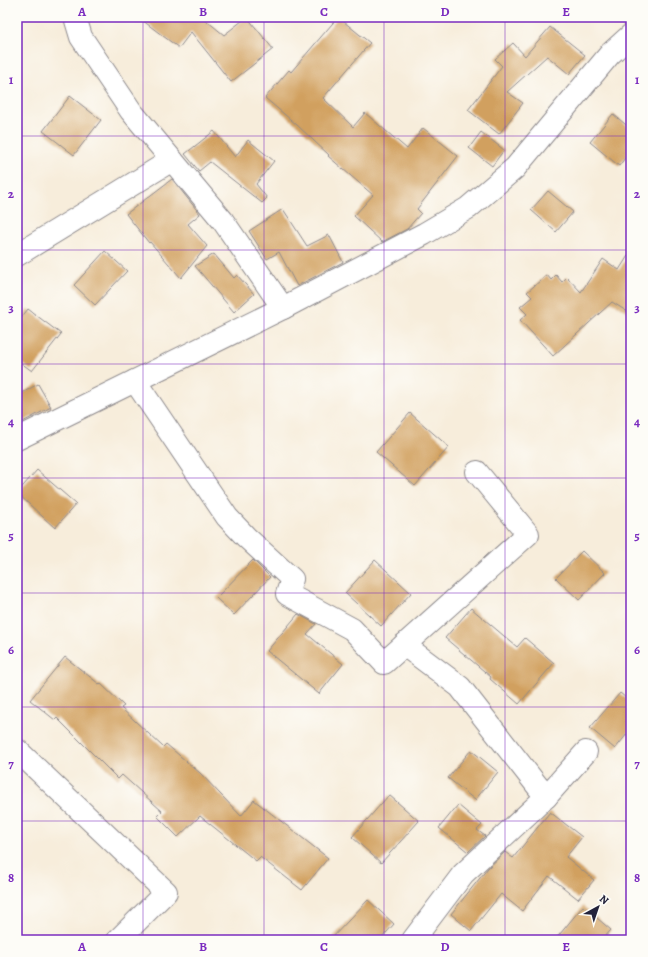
<svg xmlns="http://www.w3.org/2000/svg" width="648" height="957" viewBox="0 0 648 957" font-family="Alegreya,serif">
	<rect width="100%" height="100%" fill="#fdfcf7"/>
	<filter id="ink" filterUnits="userSpaceOnUse"><feTurbulence type="fractalNoise" baseFrequency=".025" numOctaves="2"/><feDisplacementMap in="SourceGraphic" scale="8" xChannelSelector="R" yChannelSelector="G"/><feConvolveMatrix kernelMatrix="1 2 1 2 8 2 1 2 1" color-interpolation-filters="sRGB"/></filter>
	<filter id="wash" filterUnits="userSpaceOnUse"><feTurbulence type="fractalNoise" baseFrequency=".012" numOctaves="4" result="noise"/><feDisplacementMap in="SourceGraphic" scale="16" xChannelSelector="R" yChannelSelector="G"/><feGaussianBlur stdDeviation="0.9" result="paint"/><feColorMatrix in="noise" values="0 0 0 0 0 0 0 0 0 0 0 0 0 0 0 0 0 1.4 0 .05"/><feComposite in="paint" operator="in"/></filter>
	<g filter="url(#wash)">
		<rect width="100%" height="100%" fill="#f7eddb"/>
		<g id="blocks">
			<!-- building -->
			<g fill="#d1a05f">
				<polygon points="138,17 202,17 224,35 247,17 273,49 231,82 191,32 179,48"/>
				<polygon points="338,17 370,43 323,98 353,127 365,113 407,149 423,128 458,156 417,209 421,213 407,229 382,242 354,216 373,195 328,156 329,155 297,125 265,98 289,70 291,72"/>
				<polygon points="550,27 585,55 569,74 547,56 507,92 523,103 499,134 468,110 502,66 495,59 513,43 525,56"/>
				<polygon points="70,96 101,120 74,155 43,131"/>
				<polygon points="613,114 631,129 631,150 619,166 590,142"/>
				<polygon points="214,131 235,157 248,140 274,161 256,184 267,198 262,203 210,162 199,171 185,154"/>
				<polygon points="481,132 504,150 492,166 469,148"/>
				<polygon points="172,179 200,214 188,224 207,246 181,278 150,242 149,243 126,214"/>
				<polygon points="548,191 573,212 556,232 531,210"/>
				<polygon points="283,209 307,246 329,235 343,262 297,286 279,252 267,259 249,231"/>
				<polygon points="105,251 127,271 95,305 74,285"/>
				<polygon points="631,251 631,314 612,302 553,356 520,320 527,314 520,307 532,297 527,292 547,275 551,280 556,275 562,282 567,277 581,292 603,259 619,270"/>
				<polygon points="214,254 234,278 237,275 254,294 234,312 195,266"/>
				<polygon points="28,309 61,334 32,371 17,360 17,323"/>
				<polygon points="38,384 51,407 17,425 17,396"/>
				<polygon points="410,413 449,447 415,486 376,452"/>
				<polygon points="37,470 76,504 55,528 17,493"/>
				<polygon points="582,551 605,573 579,600 556,578"/>
				<polygon points="253,560 270,577 234,615 216,598"/>
				<polygon points="375,560 411,593 381,626 345,593"/>
				<polygon points="471,608 517,647 525,638 554,663 519,704 490,679 491,677 445,638"/>
				<polygon points="298,614 316,624 307,634 343,664 319,694 267,651"/>
				<polygon points="65,657 99,684 100,683 124,706 121,708 163,747 166,744 200,773 241,816 254,800 328,858 302,890 260,857 256,861 200,816 178,837 157,816 162,811 122,775 118,779 57,718 55,720 30,700"/>
				<polygon points="620,693 631,702 631,729 615,749 590,728"/>
				<polygon points="471,750 498,772 475,800 448,778"/>
				<polygon points="389,795 419,821 381,863 352,837"/>
				<polygon points="458,805 482,825 477,830 485,836 468,852 439,828"/>
				<polygon points="550,812 582,837 566,857 594,880 578,899 549,876 522,911 501,894 471,931 451,914 488,868 505,852 513,858"/>
				<polygon points="368,900 394,924 380,940 330,940"/>
				<polygon points="583,906 611,930 602,940 555,940"/>
			</g>
		</g>
	</g>
	<g filter="url(#ink)">
		<use href="#blocks" fill-opacity="0" stroke="#8c888b" stroke-width="1"/>
		<g fill="none" stroke-linecap="round" stroke-linejoin="round">
			<!-- street casing -->
			<g stroke="#8c888b" stroke-width="24">
				<g id="street">
					<polyline points="75,17 81,37 131,111 223,221 283,308"/>
					<polyline points="17,255 172,160"/>
					<polyline points="135,381 227,517 246,537 292,579 287,594 352,629 384,663 528,534 477,472"/>
					<polyline points="404,645 460,687 546,797 586,752"/>
					<polyline points="17,750 166,892 118,940"/>
					<polyline points="413,940 463,874 546,797"/>
				</g>
			</g>
			<!-- secondary casing -->
			<g stroke="#8c888b" stroke-width="24">
				<polyline id="secondary" points="17,439 283,308 424,234 468,208 515,168 610,54 631,35"/>
			</g>
			<!-- street -->
			<use href="#street" stroke="#fff" stroke-width="22"/>
			<!-- secondary -->
			<use href="#secondary" stroke="#fff" stroke-width="22"/>
		</g>
	</g>
	<!-- grid -->
	<path fill="none" stroke="#7b2cbf" stroke-width="1" stroke-opacity="0.55" d="M 143,17 L 143,940M 264,17 L 264,940M 384,17 L 384,940M 505,17 L 505,940M 17,136 L 631,136M 17,250 L 631,250M 17,364 L 631,364M 17,478 L 631,478M 17,593 L 631,593M 17,707 L 631,707M 17,821 L 631,821"/>
	<!-- margin -->
	<rect width="648" height="957" fill="none" stroke="#fdfcf7" stroke-width="44"/>
	<!-- north arrow -->
	<g transform="translate(598 907) rotate(40)" stroke="#fdfcf7" stroke-width="3" paint-order="stroke">
	<path d="M0-3L7 15L0 10L-7 15Z" fill="#22223b"/>
	<text y="-6" font-size="11" font-weight="bold" text-anchor="middle" fill="#22223b">N</text>
	</g>
	<rect x="22" y="22" width="604" height="913" fill="none" stroke="#7b2cbf" stroke-width="1.5"/>
	<g font-size="13" text-anchor="middle" font-weight="bold" fill="#7b2cbf">
		<text x="82" y="16">A</text>
		<text x="203" y="16">B</text>
		<text x="324" y="16">C</text>
		<text x="445" y="16">D</text>
		<text x="566" y="16">E</text>
		<text x="11" y="84">1</text>
		<text x="637" y="84">1</text>
		<text x="11" y="198">2</text>
		<text x="637" y="198">2</text>
		<text x="11" y="312">3</text>
		<text x="637" y="312">3</text>
		<text x="11" y="426">4</text>
		<text x="637" y="426">4</text>
		<text x="11" y="540">5</text>
		<text x="637" y="540">5</text>
		<text x="11" y="654">6</text>
		<text x="637" y="654">6</text>
		<text x="11" y="768">7</text>
		<text x="637" y="768">7</text>
		<text x="11" y="882">8</text>
		<text x="637" y="882">8</text>
		<text x="82" y="951">A</text>
		<text x="203" y="951">B</text>
		<text x="324" y="951">C</text>
		<text x="445" y="951">D</text>
		<text x="566" y="951">E</text>
	</g>
</svg>
